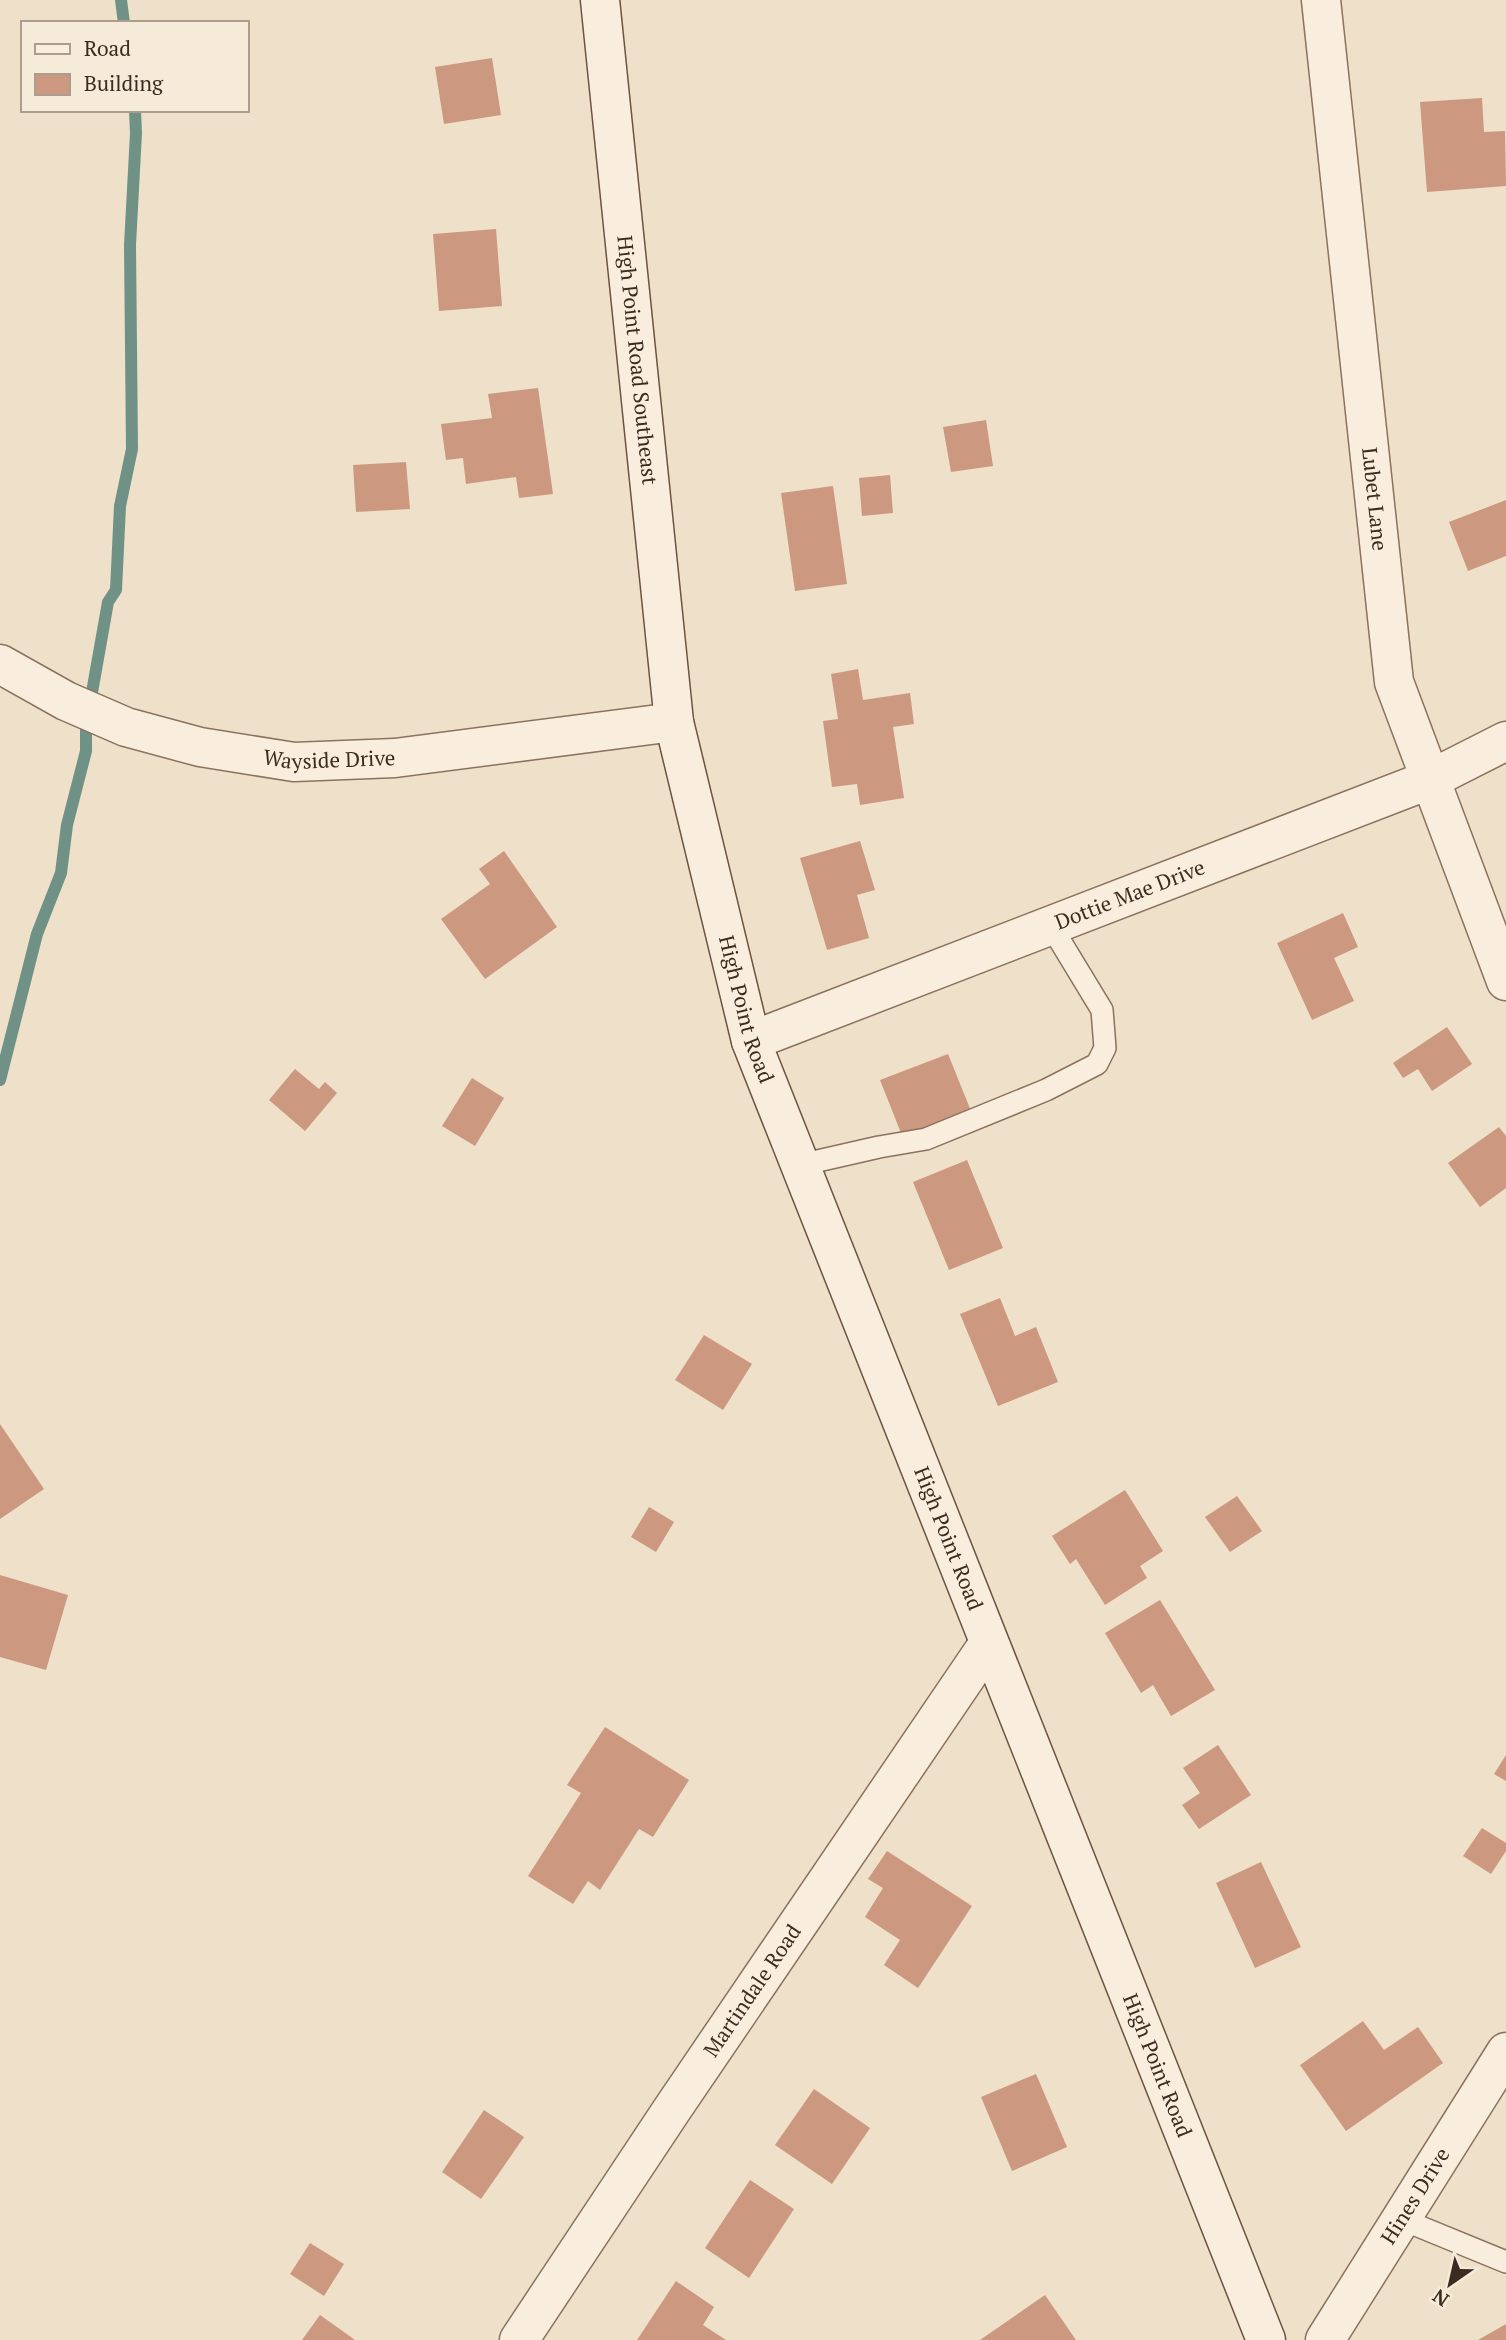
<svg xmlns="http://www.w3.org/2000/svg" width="1506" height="2340" viewBox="0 0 1506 2340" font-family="'PT Serif',serif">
	<rect width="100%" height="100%" fill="#eee0c9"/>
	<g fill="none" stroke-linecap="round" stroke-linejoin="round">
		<!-- stream -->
		<g stroke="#709286" stroke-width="12">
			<polyline points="121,0 124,23"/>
			<polyline points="91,698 108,602 116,590 120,506 132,449 130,245 136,133 135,110"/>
			<polyline points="0,1080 37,934 61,873 67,825 86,751 86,725"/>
		</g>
	</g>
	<!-- building -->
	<g fill="#cc9880">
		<polygon points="492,58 501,115 444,124 435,67"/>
		<polygon points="1482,98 1484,132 1505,131 1506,186 1427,192 1420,102"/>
		<polygon points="496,229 502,306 439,311 433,234"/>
		<polygon points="538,388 553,494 519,498 516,477 466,484 463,458 446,460 441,424 492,418 488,394"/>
		<polygon points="986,420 993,466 951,472 943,427"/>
		<polygon points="406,462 410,509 356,512 353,465"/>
		<polygon points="890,475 893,513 862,516 859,478"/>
		<polygon points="833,486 847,584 795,591 781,493"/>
		<polygon points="1506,500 1506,556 1468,571 1449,522"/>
		<polygon points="858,669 863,700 910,693 914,724 893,727 904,798 860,805 857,784 832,787 823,721 838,719 831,674"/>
		<polygon points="860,841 875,890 857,895 869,938 827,950 800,858"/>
		<polygon points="504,851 557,927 485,979 441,919 490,884 479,869"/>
		<polygon points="1343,913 1358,947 1334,958 1354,1001 1312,1020 1277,943"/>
		<polygon points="1447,1027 1472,1064 1432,1091 1418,1069 1403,1078 1393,1063"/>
		<polygon points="948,1054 971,1111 903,1138 880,1080"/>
		<polygon points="295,1069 319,1089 325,1082 337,1093 305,1131 269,1100"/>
		<polygon points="472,1078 504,1098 475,1146 442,1126"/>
		<polygon points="1499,1127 1506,1136 1506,1188 1480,1207 1448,1163"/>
		<polygon points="967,1160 1003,1248 949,1270 913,1182"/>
		<polygon points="1000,1298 1015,1336 1036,1327 1058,1382 998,1406 960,1314"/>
		<polygon points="704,1335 752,1364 723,1410 675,1380"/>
		<polygon points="0,1424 44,1489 0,1519"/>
		<polygon points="1125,1490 1163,1551 1140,1566 1147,1578 1105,1605 1076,1559 1070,1564 1052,1536"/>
		<polygon points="1237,1496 1262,1531 1230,1552 1205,1517"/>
		<polygon points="649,1507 674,1522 656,1552 631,1537"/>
		<polygon points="0,1575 68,1595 46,1670 0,1657"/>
		<polygon points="1160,1600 1215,1690 1171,1716 1153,1685 1141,1693 1105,1633"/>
		<polygon points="605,1727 689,1780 653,1837 639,1829 600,1890 588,1881 573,1904 528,1876 581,1793 567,1785"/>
		<polygon points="1218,1745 1251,1795 1199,1829 1182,1805 1200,1793 1183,1768"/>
		<polygon points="1506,1755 1506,1781 1494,1774"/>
		<polygon points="1482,1828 1506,1843 1506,1851 1491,1874 1463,1856"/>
		<polygon points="887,1851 972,1906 918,1988 884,1965 900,1940 865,1917 883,1888 868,1879"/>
		<polygon points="1261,1862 1301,1947 1255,1968 1216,1883"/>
		<polygon points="1363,2021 1384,2050 1418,2027 1443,2063 1346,2131 1300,2065"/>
		<polygon points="1036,2074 1067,2147 1012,2171 981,2097"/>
		<polygon points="814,2089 870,2128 832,2184 775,2145"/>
		<polygon points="484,2110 524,2137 481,2199 442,2172"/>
		<polygon points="750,2180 794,2209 749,2278 705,2248"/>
		<polygon points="310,2243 344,2264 324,2296 290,2274"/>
		<polygon points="676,2281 714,2307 703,2325 726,2340 637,2340"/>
		<polygon points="1045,2295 1076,2340 980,2340"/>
		<polygon points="320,2315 355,2340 302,2340"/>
		<polygon points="1506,2324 1506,2340 1478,2340"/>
	</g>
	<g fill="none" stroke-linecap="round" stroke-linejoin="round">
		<!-- lane casing -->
		<g stroke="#8b725e" stroke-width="24">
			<g id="lane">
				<polyline points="800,1165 879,1147 926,1139 1046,1090 1097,1064 1105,1048 1102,1010 1051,926"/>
				<polyline points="1401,2219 1506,2262"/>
			</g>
		</g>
		<!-- street casing -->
		<g stroke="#8b725e" stroke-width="41">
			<g id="street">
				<path id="s1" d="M 1321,0 L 1394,682 L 1506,981"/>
				<path id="s2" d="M 0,664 L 66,701 L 126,727 L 200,747 L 294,762 L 395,758 L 674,722"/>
				<path id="s3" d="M 751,1041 L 1431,779 L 1506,741"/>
				<path id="s4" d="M 519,2340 L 673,2108 L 989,1643"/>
				<path id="s5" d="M 1325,2340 L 1506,2052"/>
			</g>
		</g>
		<!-- secondary casing -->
		<g stroke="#6d5341" stroke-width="41">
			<g id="secondary">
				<path id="s6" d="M 600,0 L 674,722 L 751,1041 L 1266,2340"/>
			</g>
		</g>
		<!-- lane -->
		<use href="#lane" stroke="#f9eedd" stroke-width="21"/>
		<!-- street -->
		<use href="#street" stroke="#f9eedd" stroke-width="38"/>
		<!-- secondary -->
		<use href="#secondary" stroke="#f9eedd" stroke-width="38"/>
	</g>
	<g text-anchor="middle" stroke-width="5" stroke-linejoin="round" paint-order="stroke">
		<!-- street labels -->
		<g font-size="21" fill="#3c2b21" stroke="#f6ebd9">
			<text dy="7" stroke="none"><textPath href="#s6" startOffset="362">High Point Road Southeast</textPath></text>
			<text dy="7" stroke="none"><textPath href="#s1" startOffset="502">Lubet Lane</textPath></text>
			<text dy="7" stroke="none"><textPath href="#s2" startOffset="348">Wayside Drive</textPath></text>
			<text dy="7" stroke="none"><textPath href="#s3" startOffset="406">Dottie Mae Drive</textPath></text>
			<text dy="7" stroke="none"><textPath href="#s6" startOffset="1022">High Point Road</textPath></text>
			<text dy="7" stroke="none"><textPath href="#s6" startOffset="1589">High Point Road</textPath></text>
			<text dy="7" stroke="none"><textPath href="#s4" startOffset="420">Martindale Road</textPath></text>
			<text dy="7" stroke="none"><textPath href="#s6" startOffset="2156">High Point Road</textPath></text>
			<text dy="7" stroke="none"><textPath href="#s5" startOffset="170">Hines Drive</textPath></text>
		</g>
	</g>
	<!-- legend -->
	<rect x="21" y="21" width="228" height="91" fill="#f6ebd9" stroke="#ac9e8f" stroke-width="2"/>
	<rect x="35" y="44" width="35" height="10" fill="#f9eedd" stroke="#ac9e8f" stroke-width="2"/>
	<text x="84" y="56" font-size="21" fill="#3c2b21">Road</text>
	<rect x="35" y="74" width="35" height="21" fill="#cc9880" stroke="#ac9e8f" stroke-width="2"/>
	<text x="84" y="91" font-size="21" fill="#3c2b21">Building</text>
	<!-- north arrow -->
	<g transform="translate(1450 2284) rotate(214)" stroke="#f6ebd9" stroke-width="5" paint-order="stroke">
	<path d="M0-5L12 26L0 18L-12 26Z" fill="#3c2b21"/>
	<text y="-10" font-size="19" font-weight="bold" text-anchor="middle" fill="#3c2b21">N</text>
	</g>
</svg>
